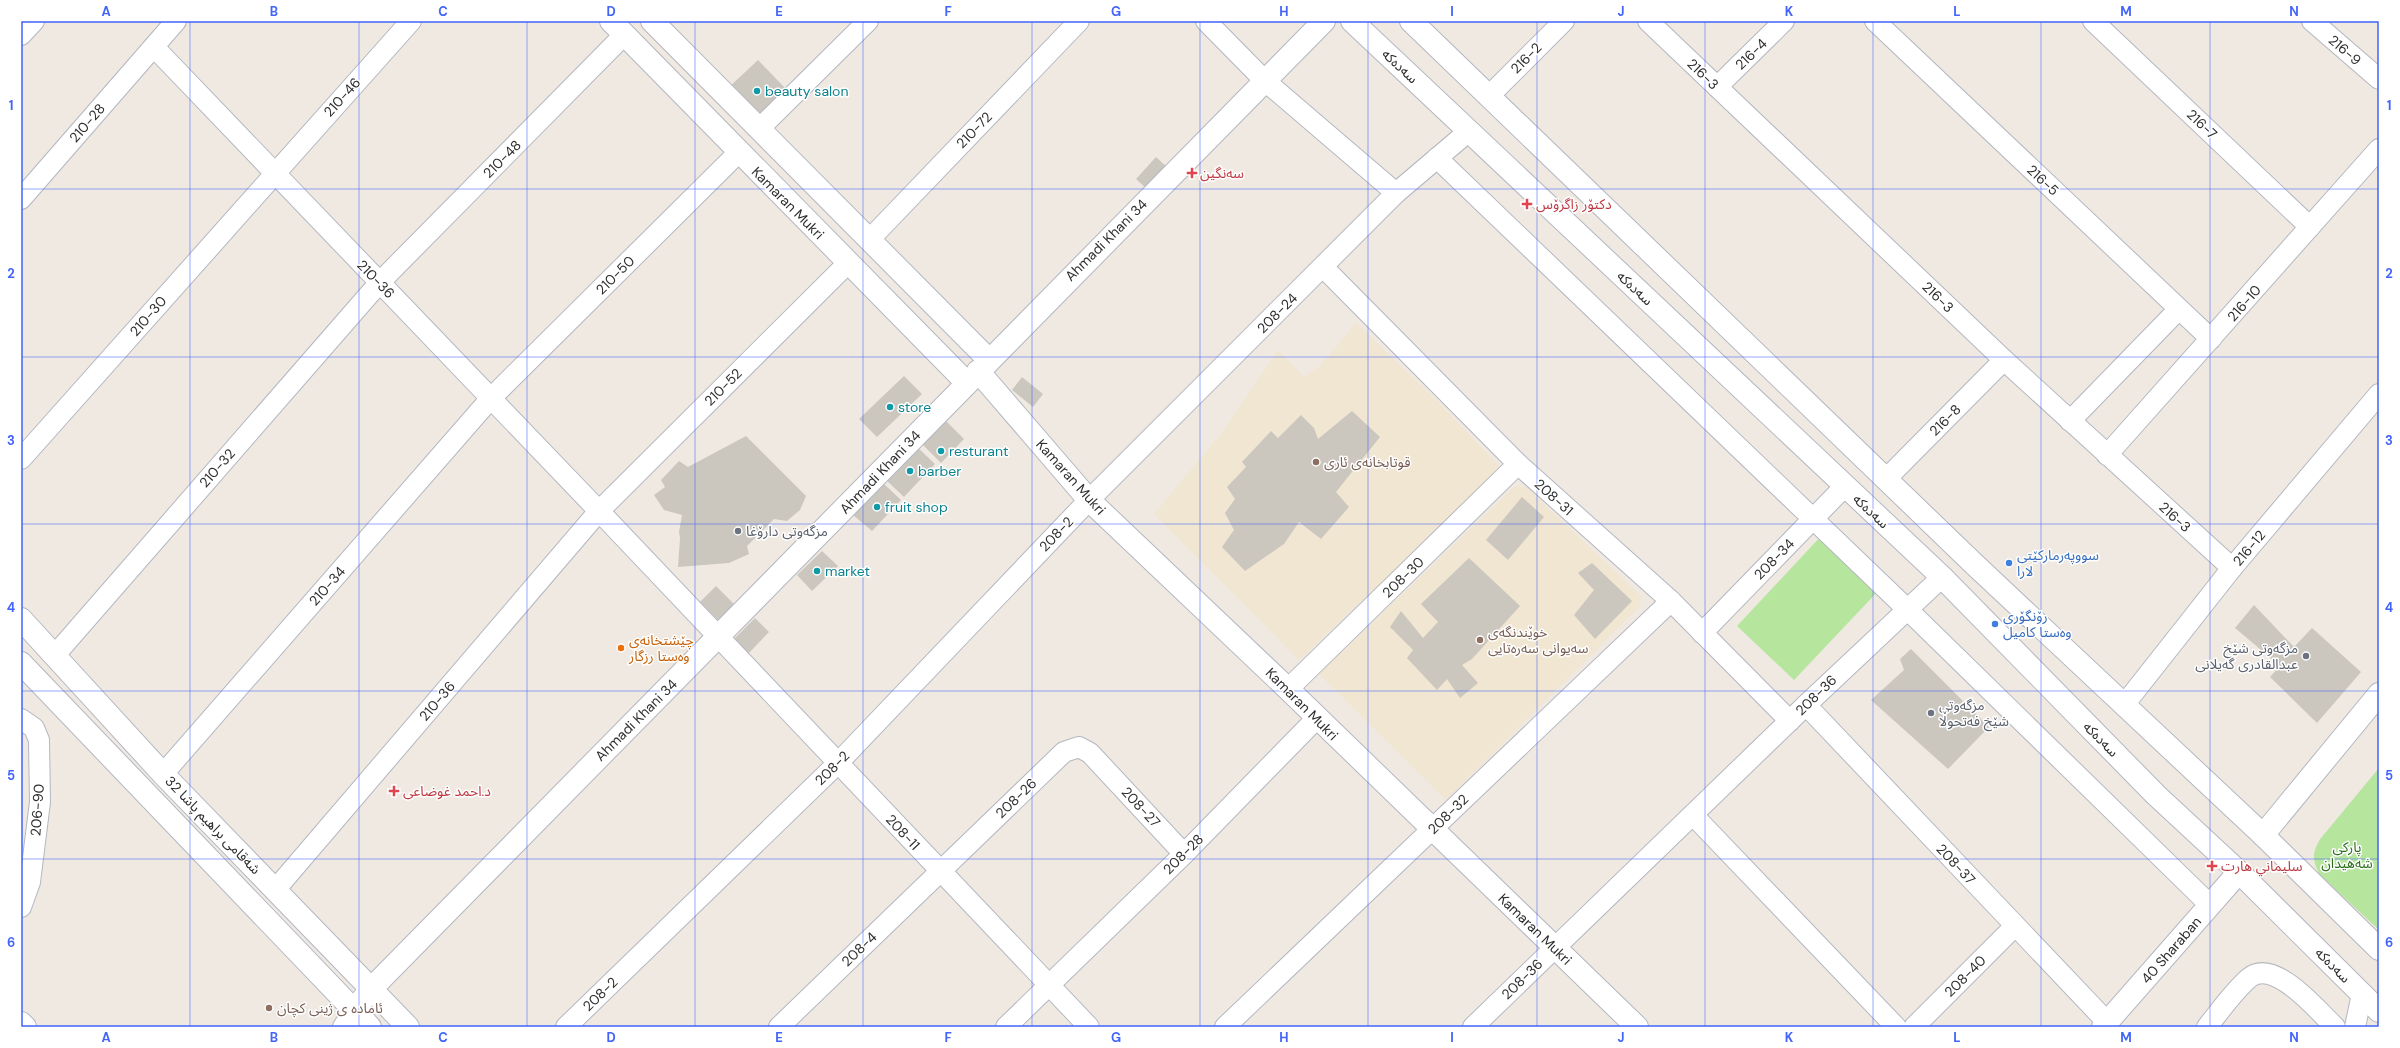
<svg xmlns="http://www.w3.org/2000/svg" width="2400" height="1048" viewBox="0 0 2400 1048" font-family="'DM Sans','Noto Sans Arabic',sans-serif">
	<rect width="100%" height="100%" fill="#efe9e1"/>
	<!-- education -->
	<g fill="#f0e6d1">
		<polygon points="1356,323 1437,401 1502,469 1299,660 1154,514 1221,434 1278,350 1304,377 1320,366"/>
		<polygon points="1515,486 1526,487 1641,596 1640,606 1446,800 1319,674"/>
	</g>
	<!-- green -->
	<g fill="#b6e59e">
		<polygon points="1823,534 1881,588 1794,680 1737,626"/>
		<path d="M 2379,768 L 2379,930 L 2319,874 C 2312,859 2312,852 2321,838 Z"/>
	</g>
	<!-- building -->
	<g fill="#cbc7bf">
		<polygon points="758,60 788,91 757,121 726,90"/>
		<polygon points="1156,157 1169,169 1149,191 1136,179"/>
		<polygon points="904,376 922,394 877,437 859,419"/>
		<polygon points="1022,377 1043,394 1033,407 1012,390"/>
		<polygon points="1352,411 1380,437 1336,492 1349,507 1321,539 1299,522 1284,544 1245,571 1222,547 1234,530 1225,513 1235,499 1227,487 1246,467 1242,462 1271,431 1278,438 1301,415 1314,428 1318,439"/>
		<polygon points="940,415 964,439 941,463 917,439"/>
		<polygon points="746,436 806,496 800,510 787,521 774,519 747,546 749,554 729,563 678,567 680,538 679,532 682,515 664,510 654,495 665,487 661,480 679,461 688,467"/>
		<polygon points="915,445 935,464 904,497 884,478"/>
		<polygon points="884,484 901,500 872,531 853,515"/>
		<polygon points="1522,497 1544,517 1508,560 1486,540"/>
		<polygon points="822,551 838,566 812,591 797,575"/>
		<polygon points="1469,558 1520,606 1472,659 1462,665 1478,683 1460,698 1447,679 1437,690 1407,658 1413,650 1390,627 1401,611 1423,638 1438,622 1421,604"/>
		<polygon points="1592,563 1632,601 1595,639 1574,615 1594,590 1578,573"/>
		<polygon points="716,586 734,604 718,620 700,602"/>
		<polygon points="2254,605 2294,647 2312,628 2361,672 2317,723 2270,677 2280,666 2235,628"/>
		<polygon points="755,618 769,632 748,654 733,640"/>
		<polygon points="1911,649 1989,727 1948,769 1871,700 1904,670 1900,659"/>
	</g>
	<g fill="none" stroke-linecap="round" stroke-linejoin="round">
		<!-- street casing -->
		<g stroke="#b4b7c1" stroke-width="22">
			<g id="street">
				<polyline points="1206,21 1264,80 1396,193"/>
				<polyline points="1648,21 2004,360 2232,568"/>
				<polyline points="1875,21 2211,339"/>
				<polyline points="2093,21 2310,227"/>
				<polyline points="2312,21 2379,79"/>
				<polyline points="21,35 34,21"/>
				<polyline points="154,47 599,511 1089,1027"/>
				<polyline points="1717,87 1784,21"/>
				<polyline points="1489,96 1564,21"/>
				<polyline points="759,129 868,21"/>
				<polyline points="1437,158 1907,609 2210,905"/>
				<polyline points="21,199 176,21"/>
				<polyline points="869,240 1079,21"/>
				<polyline points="1323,267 1518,464 1671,601 1790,721"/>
				<polyline points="2070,421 2179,309"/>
				<polyline points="2107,455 2379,149"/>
				<polyline points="21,459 411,21"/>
				<polyline points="1886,479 2004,360"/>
				<polyline points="1702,633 1845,486"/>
				<polyline points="55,655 380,282 624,35"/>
				<polyline points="1288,689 1518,464"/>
				<polyline points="1806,705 2107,1022"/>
				<polyline points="2124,705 2232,568 2379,394"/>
				<polyline points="21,719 34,728 39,740 40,802 30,882 21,907"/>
				<polyline points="163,774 491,398 738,153"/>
				<polyline points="1693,815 1896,1027"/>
				<polyline points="275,890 599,511 848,263"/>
				<polyline points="343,1027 354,1010"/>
				<polyline points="566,1027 838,763 1089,500 1396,193 1469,131"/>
				<polyline points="779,1027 1064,752 1079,747 1090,753 1184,854"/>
				<polyline points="1006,1027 1184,854 1316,719"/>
				<polyline points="1225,1027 1671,601"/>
				<polyline points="1473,1027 1806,705 1942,577"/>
				<polyline points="1914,1027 2015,926"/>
				<path d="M 2207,1027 C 2220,1011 2233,992 2249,978 C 2274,957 2318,1011 2335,1027"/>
				<polyline points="2355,1027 2362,994"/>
			</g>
		</g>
		<!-- secondary casing -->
		<g stroke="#b4b7c1" stroke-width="24">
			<g id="secondary">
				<polyline points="611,21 967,383"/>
				<polyline points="652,21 989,360"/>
				<polyline points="1352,21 1942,577 2156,795 2239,872 2379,1011"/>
				<polyline points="1411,21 1973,563 2263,835 2379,949"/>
				<polyline points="978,371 1089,500 1288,689 1637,1027"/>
				<polyline points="21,619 163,774 408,1027"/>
				<polyline points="21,663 370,1027"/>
				<polyline points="2263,835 2379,694"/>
				<polyline points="354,1010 371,989 1324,21"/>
				<polyline points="21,1023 25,1027"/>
				<polyline points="2103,1027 2239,872"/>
			</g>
		</g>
		<!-- street -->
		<use href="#street" stroke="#fff" stroke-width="20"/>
		<!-- secondary -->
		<use href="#secondary" stroke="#fff" stroke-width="22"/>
	</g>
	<!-- grid -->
	<path fill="none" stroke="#4264fb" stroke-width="1" stroke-opacity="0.55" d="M 190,21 L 190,1027M 359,21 L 359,1027M 527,21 L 527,1027M 695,21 L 695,1027M 863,21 L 863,1027M 1032,21 L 1032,1027M 1200,21 L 1200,1027M 1368,21 L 1368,1027M 1537,21 L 1537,1027M 1705,21 L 1705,1027M 1873,21 L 1873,1027M 2041,21 L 2041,1027M 2210,21 L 2210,1027M 21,189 L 2379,189M 21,357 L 2379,357M 21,524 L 2379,524M 21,691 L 2379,691M 21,859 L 2379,859"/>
	<!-- markers -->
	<g fill="#0f9aa8" stroke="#fff" stroke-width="1.5">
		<circle cx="757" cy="91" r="4"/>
		<circle cx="890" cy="407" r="4"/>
		<circle cx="941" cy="451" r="4"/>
		<circle cx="910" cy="471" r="4"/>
		<circle cx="877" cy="507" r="4"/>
		<circle cx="817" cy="571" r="4"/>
	</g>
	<g fill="#e0444e" stroke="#fff" stroke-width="1.5">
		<path d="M1190 167h4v4h4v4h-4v4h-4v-4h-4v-4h4z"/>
		<path d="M1525 198h4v4h4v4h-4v4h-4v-4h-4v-4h4z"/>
		<path d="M392 785h4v4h4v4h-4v4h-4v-4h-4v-4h4z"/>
		<path d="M2210 860h4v4h4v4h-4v4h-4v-4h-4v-4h4z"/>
	</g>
	<g fill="#8d6e63" stroke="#fff" stroke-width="1.5">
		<circle cx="1316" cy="462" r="4"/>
		<circle cx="1480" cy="640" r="4"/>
		<circle cx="269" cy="1008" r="4"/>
	</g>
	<g fill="#6b7280" stroke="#fff" stroke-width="1.5">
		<circle cx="738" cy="531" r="4"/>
		<circle cx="2306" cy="656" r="4"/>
		<circle cx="1931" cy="713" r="4"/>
	</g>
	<g fill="#3f7fe0" stroke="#fff" stroke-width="1.5">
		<circle cx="2009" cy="563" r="4"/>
		<circle cx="1995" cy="624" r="4"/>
	</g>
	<circle fill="#e8710a" stroke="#fff" stroke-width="1.5" cx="621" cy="648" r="4"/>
	<g text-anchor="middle" stroke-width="3" stroke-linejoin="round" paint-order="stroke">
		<!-- street labels -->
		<g font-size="14" fill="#2e2e2e" stroke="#fff">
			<text transform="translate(2345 50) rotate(41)" y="5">216-9</text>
			<text transform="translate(1751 54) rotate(-44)" y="5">216-4</text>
			<text transform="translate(1526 58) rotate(-45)" y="5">216-2</text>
			<text transform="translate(1400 66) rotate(43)" y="5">سەدەکە</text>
			<text transform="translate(1703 74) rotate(44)" y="5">216-3</text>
			<text transform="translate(342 97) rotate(-48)" y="5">210-46</text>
			<text transform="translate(87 123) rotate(-49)" y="5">210-28</text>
			<text transform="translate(2202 124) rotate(43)" y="5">216-7</text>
			<text transform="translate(974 130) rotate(-46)" y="5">210-72</text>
			<text transform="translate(502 159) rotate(-45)" y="5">210-48</text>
			<text transform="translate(2043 180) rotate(43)" y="5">216-5</text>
			<text transform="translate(788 203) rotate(45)" y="5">Kamaran Mukri</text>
			<text transform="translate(1106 240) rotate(-45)" y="5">Ahmadi Khani 34</text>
			<text transform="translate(615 275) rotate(-45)" y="5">210-50</text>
			<text transform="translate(376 279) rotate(46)" y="5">210-36</text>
			<text transform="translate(1635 288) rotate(43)" y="5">سەدەکە</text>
			<text transform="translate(1938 297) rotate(44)" y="5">216-3</text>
			<text transform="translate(2244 303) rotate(-49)" y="5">216-10</text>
			<text transform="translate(1277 313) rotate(-45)" y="5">208-24</text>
			<text transform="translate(148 316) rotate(-49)" y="5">210-30</text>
			<text transform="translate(723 387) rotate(-45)" y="5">210-52</text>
			<text transform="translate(1945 420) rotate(-45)" y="5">216-8</text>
			<text transform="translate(217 468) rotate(-49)" y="5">210-32</text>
			<text transform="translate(880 472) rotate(-46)" y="5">Ahmadi Khani 34</text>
			<text transform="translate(1071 477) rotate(48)" y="5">Kamaran Mukri</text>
			<text transform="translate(1554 497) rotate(42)" y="5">208-31</text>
			<text transform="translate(1871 511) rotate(43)" y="5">سەدەکە</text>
			<text transform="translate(2175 517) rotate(42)" y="5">216-3</text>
			<text transform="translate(1056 534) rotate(-46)" y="5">208-2</text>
			<text transform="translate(2249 548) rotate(-50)" y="5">216-12</text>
			<text transform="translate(1774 559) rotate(-46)" y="5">208-34</text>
			<text transform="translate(1403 577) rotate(-44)" y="5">208-30</text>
			<text transform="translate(327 586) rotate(-49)" y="5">210-34</text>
			<text transform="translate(1816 695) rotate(-44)" y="5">208-36</text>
			<text transform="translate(437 701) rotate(-50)" y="5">210-36</text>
			<text transform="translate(1302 704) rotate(45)" y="5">Kamaran Mukri</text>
			<text transform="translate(636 720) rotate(-45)" y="5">Ahmadi Khani 34</text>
			<text transform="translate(2101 739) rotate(45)" y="5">سەدەکە</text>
			<text transform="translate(832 768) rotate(-45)" y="5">208-2</text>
			<text transform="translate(1016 798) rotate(-44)" y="5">208-26</text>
			<text transform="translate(1141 807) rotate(47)" y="5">208-27</text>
			<text transform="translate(37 810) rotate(-86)" y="5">206-90</text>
			<text transform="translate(1448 814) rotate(-44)" y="5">208-32</text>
			<text transform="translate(213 825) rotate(46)" y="5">شەقامی براهیم پاشا 32</text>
			<text transform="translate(903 832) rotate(47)" y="5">208-11</text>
			<text transform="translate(1183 854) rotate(-45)" y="5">208-28</text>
			<text transform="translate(1956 864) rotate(47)" y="5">208-37</text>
			<text transform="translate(1535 929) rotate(44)" y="5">Kamaran Mukri</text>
			<text transform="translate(859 949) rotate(-44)" y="5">208-4</text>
			<text transform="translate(2171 950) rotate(-49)" y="5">40 Sharaban</text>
			<text transform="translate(2333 965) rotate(45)" y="5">سەدەکە</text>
			<text transform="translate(1965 976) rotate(-45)" y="5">208-40</text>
			<text transform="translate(1522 979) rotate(-44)" y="5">208-36</text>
			<text transform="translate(600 994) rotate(-44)" y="5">208-2</text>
		</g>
		<!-- culture labels -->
		<g font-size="14" fill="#0d838f" stroke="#fff" text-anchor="start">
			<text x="765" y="96">beauty salon</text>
			<text x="898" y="412">store</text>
			<text x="949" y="456">resturant</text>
			<text x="918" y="476">barber</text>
			<text x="885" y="512">fruit shop</text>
			<text x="825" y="576">market</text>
		</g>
		<!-- health labels -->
		<g font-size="14" fill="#be3a42" stroke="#fff" text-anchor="start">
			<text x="1200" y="178">سەنگین</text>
			<text x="1536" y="209">دکتۆر زاگرۆس</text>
			<text x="403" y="796">د.احمد غوضاعی</text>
			<text x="2221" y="871">سليماني هارت</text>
		</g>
		<!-- education labels -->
		<g font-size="14" fill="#785e54" stroke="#fff" text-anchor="start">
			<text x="1324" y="467">قوتابخانەی ئاری</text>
			<text x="1488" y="637">خوێندنگەی<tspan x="1488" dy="16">سەیوانی سەرەتایی</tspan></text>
			<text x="277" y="1013">ئاماده ى ژينى كچان</text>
		</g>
		<!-- worship labels -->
		<g font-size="14" fill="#5b616d" stroke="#fff" text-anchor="start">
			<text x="746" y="536">مزگەوتی دارۆغا</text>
			<text x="2298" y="653" text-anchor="end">مزگەوتی شێخ<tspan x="2298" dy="16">عبدالقادری گەیلانی</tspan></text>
			<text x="1939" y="710">مزگەوتی<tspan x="1939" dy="16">شێخ فەتحوڵا</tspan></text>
		</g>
		<!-- shop labels -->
		<g font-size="14" fill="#366cbe" stroke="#fff" text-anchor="start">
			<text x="2017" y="560">سووپەرمارکێتی<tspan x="2017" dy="16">لارا</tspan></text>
			<text x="2003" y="621">رۆنگۆری<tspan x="2003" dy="16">وەستا کامیل</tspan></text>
		</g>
		<!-- food labels -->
		<g font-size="14" fill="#c56008" stroke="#fff" text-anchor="start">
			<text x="629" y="645">چێشتخانەی<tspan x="629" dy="16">وەستا رزگار</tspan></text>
		</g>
		<!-- park labels -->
		<g font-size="14" fill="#2c6e1b" stroke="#fff">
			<text x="2347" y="852">پارکی<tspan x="2347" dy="16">شەهیدان</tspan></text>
		</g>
	</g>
	<!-- border -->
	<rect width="2400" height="1048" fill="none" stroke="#ffffff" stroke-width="44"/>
	<rect x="22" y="22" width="2356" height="1004" fill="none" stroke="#4264fb" stroke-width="1.5"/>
	<g font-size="13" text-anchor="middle" font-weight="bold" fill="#4264fb">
		<text x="106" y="16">A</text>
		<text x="274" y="16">B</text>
		<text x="443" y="16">C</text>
		<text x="611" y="16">D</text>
		<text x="779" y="16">E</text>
		<text x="948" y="16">F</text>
		<text x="1116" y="16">G</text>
		<text x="1284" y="16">H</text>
		<text x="1452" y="16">I</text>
		<text x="1621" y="16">J</text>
		<text x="1789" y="16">K</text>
		<text x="1957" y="16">L</text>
		<text x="2126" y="16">M</text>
		<text x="2294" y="16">N</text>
		<text x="11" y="110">1</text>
		<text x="2389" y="110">1</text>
		<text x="11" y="278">2</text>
		<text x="2389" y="278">2</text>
		<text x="11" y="445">3</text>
		<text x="2389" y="445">3</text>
		<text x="11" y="612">4</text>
		<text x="2389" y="612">4</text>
		<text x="11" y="780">5</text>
		<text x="2389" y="780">5</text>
		<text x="11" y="947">6</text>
		<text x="2389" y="947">6</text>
		<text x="106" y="1042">A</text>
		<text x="274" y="1042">B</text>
		<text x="443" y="1042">C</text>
		<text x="611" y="1042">D</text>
		<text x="779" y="1042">E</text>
		<text x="948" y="1042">F</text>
		<text x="1116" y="1042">G</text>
		<text x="1284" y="1042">H</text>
		<text x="1452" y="1042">I</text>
		<text x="1621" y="1042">J</text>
		<text x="1789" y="1042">K</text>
		<text x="1957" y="1042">L</text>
		<text x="2126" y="1042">M</text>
		<text x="2294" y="1042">N</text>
	</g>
</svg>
